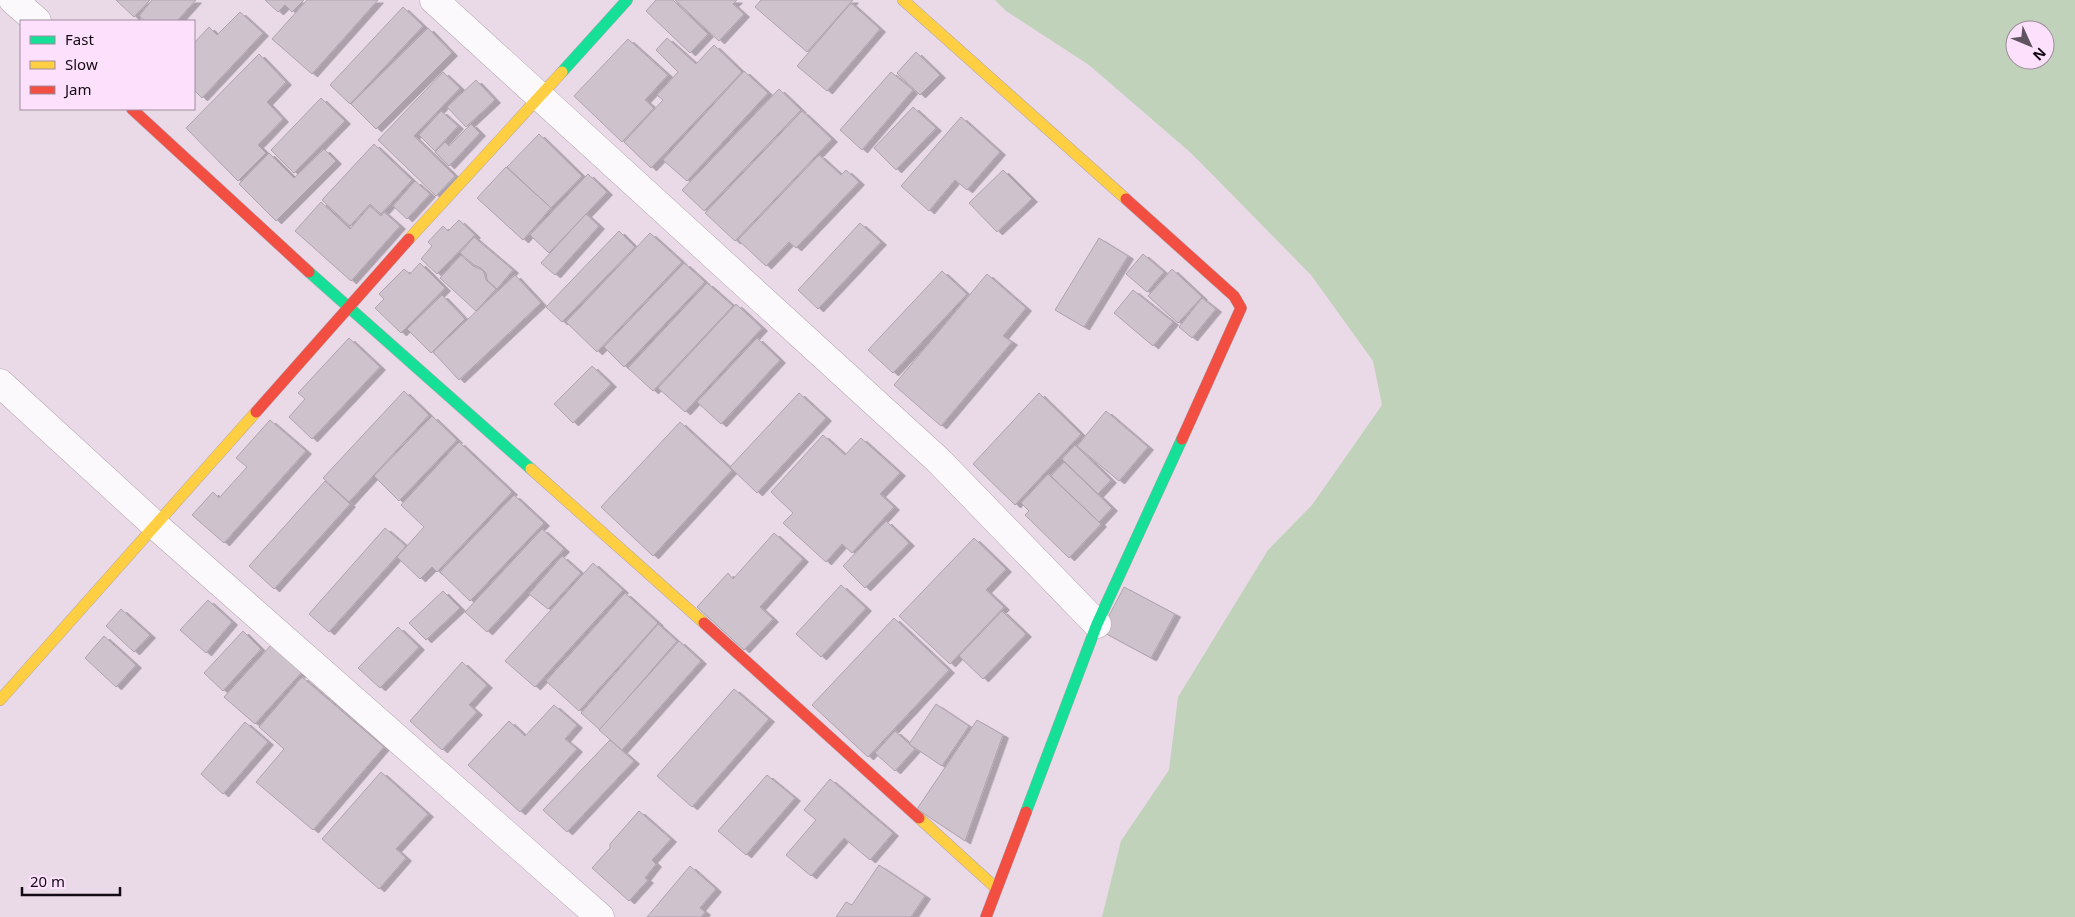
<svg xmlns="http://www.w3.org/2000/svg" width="2075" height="917" viewBox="0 0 2075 917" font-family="'Noto Sans',sans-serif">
	<defs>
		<filter id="shadow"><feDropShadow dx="5.5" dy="3" stdDeviation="0" flood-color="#0004"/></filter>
	</defs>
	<rect width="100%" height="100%" fill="#eadae8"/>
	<!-- green -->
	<path fill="#c0d2ba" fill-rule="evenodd" d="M 995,0 L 2075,0 L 2075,917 L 1102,917 L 1121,841 L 1169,770 L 1178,697 L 1268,550 L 1312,505 L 1382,405 L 1373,361 L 1311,275 L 1191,153 L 1089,65 L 1006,11 ZM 2015,30 L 2045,30 L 2045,60 L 2015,60 Z"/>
	<!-- building -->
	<g fill="#cec2cd" stroke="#afa3ae" filter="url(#shadow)">
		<polygon points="116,0 150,0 134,17"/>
		<polygon points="152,0 196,0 177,21 145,21 139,16"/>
		<polygon points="265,0 304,0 292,12 285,5 278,12"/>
		<polygon points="307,0 378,0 312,74 272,39"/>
		<polygon points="656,0 673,0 708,34 690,53 646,11"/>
		<polygon points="675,0 737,0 733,4 744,14 719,41"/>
		<polygon points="761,0 853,0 807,52 755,7"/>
		<polygon points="851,3 880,29 827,91 797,66"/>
		<polygon points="403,7 423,26 350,104 330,85"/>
		<polygon points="240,12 263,33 202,98 194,90 194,43 209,27 217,35"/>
		<polygon points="428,28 452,53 376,129 351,104"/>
		<polygon points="667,38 696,64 714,45 742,72 651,168 624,142 663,100 657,95 678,72 656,50"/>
		<polygon points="628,39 668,75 645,100 654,108 622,142 574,96"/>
		<polygon points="916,52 940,75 920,95 897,73"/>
		<polygon points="259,54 286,82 267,102 283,119 258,145 266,153 238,181 186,128"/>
		<polygon points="744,71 768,93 687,181 663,160"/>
		<polygon points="443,72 460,88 414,136 455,176 436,196 378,140"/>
		<polygon points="891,72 913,90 862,150 840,130"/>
		<polygon points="476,80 495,100 466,127 447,107"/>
		<polygon points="779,89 801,110 704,211 682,190"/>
		<polygon points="321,98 345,121 294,173 271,150"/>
		<polygon points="913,107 936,128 896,170 874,148"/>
		<polygon points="441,111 458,126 435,151 419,135"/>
		<polygon points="802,111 832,139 735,241 705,213"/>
		<polygon points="961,117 1000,152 967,190 955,180 929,211 901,186"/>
		<polygon points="471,124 480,133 449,166 435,152 445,142 449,146"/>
		<polygon points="539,134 582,176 551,208 507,167"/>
		<polygon points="374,144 412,180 381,214 370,204 350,226 322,200"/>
		<polygon points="324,149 336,161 276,221 239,184 269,153 294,178"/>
		<polygon points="819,155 841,175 846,170 859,182 796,248 789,242 766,266 738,240"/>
		<polygon points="506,167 551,208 523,240 477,198"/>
		<polygon points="1003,170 1032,199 997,232 969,203"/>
		<polygon points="588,174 607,192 549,253 530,235"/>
		<polygon points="415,181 430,194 407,219 393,206"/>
		<polygon points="321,202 350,229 370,206 381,216 384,212 400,226 351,281 295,231"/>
		<polygon points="586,214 599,226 555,275 541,263"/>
		<polygon points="459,220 475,235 437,274 421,259 432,246 428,242 443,226 448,231"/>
		<polygon points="860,223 881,242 818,309 798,290"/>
		<polygon points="619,231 635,247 562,322 546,307"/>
		<polygon points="650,233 682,262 597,352 566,322"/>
		<polygon points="474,237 513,270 497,289 487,280 486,273 481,268 474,265 460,253"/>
		<polygon points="1099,238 1128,256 1084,327 1055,310"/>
		<polygon points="1143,254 1164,272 1147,292 1126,274"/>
		<polygon points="461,255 473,266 482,270 484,272 486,280 496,289 476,311 440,278"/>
		<polygon points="420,263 445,288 401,333 375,308 384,299 379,294 404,269 410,274"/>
		<polygon points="684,263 705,282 624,367 604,347"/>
		<polygon points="1172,269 1202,297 1178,323 1148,296"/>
		<polygon points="942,271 967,294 893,373 868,350"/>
		<polygon points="987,274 1026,308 1003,336 1012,342 941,426 894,385"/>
		<polygon points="515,275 541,303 459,380 433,352"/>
		<polygon points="707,283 733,306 653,391 628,368"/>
		<polygon points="1133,290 1173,322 1153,346 1114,313"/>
		<polygon points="442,295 465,319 431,353 407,329"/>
		<polygon points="1202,298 1216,309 1192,338 1179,327"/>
		<polygon points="736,304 762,328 685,412 658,388"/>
		<polygon points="349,338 380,367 312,439 289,417 305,399 298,393"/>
		<polygon points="757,338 780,360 721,424 697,402"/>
		<polygon points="592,366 611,384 573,423 554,404"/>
		<polygon points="404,391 429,415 349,502 323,478"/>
		<polygon points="799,393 826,418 757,493 730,467"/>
		<polygon points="1039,393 1081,434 1015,505 973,464"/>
		<polygon points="1106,411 1148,447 1119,481 1077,446"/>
		<polygon points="432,416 457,440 399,501 374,476"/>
		<polygon points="270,420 306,451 224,543 192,515 213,492 219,498 247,467 236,458"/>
		<polygon points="680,422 732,470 653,556 601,507"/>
		<polygon points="823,435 845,455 861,438 900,473 880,494 894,507 852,553 842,544 826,562 783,523 793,513 771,492"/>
		<polygon points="459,442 512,492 437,572 432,567 420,579 397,557 424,527 401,505"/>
		<polygon points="1075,445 1111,480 1098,494 1062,459"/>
		<polygon points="1064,462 1112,508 1099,522 1051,476"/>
		<polygon points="1048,474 1101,524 1069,558 1025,515 1029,511 1021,503"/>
		<polygon points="325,481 350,504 274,589 249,566"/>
		<polygon points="514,495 544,523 470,601 440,572"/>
		<polygon points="886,521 909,543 865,588 843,566"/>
		<polygon points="385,528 406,546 329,632 309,614"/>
		<polygon points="542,529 564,549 487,632 465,612"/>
		<polygon points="774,533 803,559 760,607 773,619 744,650 697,607 728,573 733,579"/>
		<polygon points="974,538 1006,569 986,590 1004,607 950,664 899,616"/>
		<polygon points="562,556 581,573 548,609 529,594"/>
		<polygon points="593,563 623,590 535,687 505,661"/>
		<polygon points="841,585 866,608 821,657 796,634"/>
		<polygon points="1124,587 1175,614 1151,658 1101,631"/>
		<polygon points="443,591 460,608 426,640 409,623"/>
		<polygon points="625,593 658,623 579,711 546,681"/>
		<polygon points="208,600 232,622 206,653 180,630"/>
		<polygon points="121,609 150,635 134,652 106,626"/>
		<polygon points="1002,611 1026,634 983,679 959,656"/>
		<polygon points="894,618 949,670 868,757 812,705"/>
		<polygon points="658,624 677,641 600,730 581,713"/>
		<polygon points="398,627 419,647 380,688 358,668"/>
		<polygon points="243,631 261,649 223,691 204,673"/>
		<polygon points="104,636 136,665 116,687 85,658"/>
		<polygon points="679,641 701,661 622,750 599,730"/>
		<polygon points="272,644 302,672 255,724 224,697"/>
		<polygon points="462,662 487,685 469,705 477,712 442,750 410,721"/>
		<polygon points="302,677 384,747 313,830 256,782 284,749 259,727"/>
		<polygon points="734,689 769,719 692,807 657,776"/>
		<polygon points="936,704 969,726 942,766 909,744"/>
		<polygon points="554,705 577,725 565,739 577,749 520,812 468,765 509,721 525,736"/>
		<polygon points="977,720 1003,735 965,841 917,809"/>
		<polygon points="245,722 268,742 223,794 201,774"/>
		<polygon points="895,731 915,749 895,771 875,753"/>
		<polygon points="610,740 634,761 567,832 543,810"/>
		<polygon points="381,772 428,814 396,849 406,858 379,889 322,839"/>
		<polygon points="767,775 795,798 746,855 718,831"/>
		<polygon points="830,779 893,833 870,860 844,838 811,876 786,855 816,820 804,810"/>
		<polygon points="639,811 671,839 652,860 656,864 645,878 648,880 629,901 592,868 610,848 610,844"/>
		<polygon points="879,865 925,896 911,917 836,917 846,902 852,905"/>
		<polygon points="690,866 716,889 700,908 705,912 701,917 647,917"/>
	</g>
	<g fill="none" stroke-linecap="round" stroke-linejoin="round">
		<!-- street casing -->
		<g stroke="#b4a8b3" stroke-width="29">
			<g id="street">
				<polyline points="13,0 37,21"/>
				<polyline points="434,0 938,460 1097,624"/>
				<polyline points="0,383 156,526 600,917"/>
			</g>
		</g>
		<!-- fast casing -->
		<g stroke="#b4a8b3" stroke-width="12">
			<g id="fast">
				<polyline points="562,72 627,0"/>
				<polyline points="309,272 531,469"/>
				<polyline points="1026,812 1097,624 1182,439"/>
			</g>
		</g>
		<!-- slow casing -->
		<g stroke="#b4a8b3" stroke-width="12">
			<g id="slow">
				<polyline points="903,0 1126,199"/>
				<polyline points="409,239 562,72"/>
				<polyline points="531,469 704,623"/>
				<polyline points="0,700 256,412"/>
				<polyline points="919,818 996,888"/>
			</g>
		</g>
		<!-- jam casing -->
		<g stroke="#b4a8b3" stroke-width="12">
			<g id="jam">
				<polyline points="132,109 309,272"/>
				<polyline points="1126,199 1234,296 1241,308 1182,439"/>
				<polyline points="256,412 409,239"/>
				<polyline points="704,623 919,818"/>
				<polyline points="986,917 1026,812"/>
			</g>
		</g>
		<!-- street -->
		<use href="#street" stroke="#fcf9fc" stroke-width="28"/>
		<!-- fast -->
		<use href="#fast" stroke="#16e098" stroke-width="11"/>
		<!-- slow -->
		<use href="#slow" stroke="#ffcf43" stroke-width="11"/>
		<!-- jam -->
		<use href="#jam" stroke="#f24e42" stroke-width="11"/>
	</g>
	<!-- legend -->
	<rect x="20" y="20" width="175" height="90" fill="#fde1fc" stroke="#9f8b9f"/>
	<rect x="30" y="36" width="25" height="8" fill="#16e098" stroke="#9f8b9f"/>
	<text x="65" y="45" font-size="15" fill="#130a13">Fast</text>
	<rect x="30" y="61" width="25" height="8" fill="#ffcf43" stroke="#9f8b9f"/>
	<text x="65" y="70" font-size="15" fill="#130a13">Slow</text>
	<rect x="30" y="86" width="25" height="8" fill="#f24e42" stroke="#9f8b9f"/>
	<text x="65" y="95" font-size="15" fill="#130a13">Jam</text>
	<!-- north arrow -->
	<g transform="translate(2030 45) rotate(134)"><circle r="24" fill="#fde1fc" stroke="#9f8b9f"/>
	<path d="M0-4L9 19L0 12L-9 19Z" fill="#5e535e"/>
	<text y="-8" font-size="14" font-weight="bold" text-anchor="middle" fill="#130a13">N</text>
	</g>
	<!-- scale -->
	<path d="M22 887v8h98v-8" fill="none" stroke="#130a13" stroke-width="2.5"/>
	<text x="30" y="887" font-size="15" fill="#130a13" stroke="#fde1fc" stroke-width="4" paint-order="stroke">20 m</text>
</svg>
